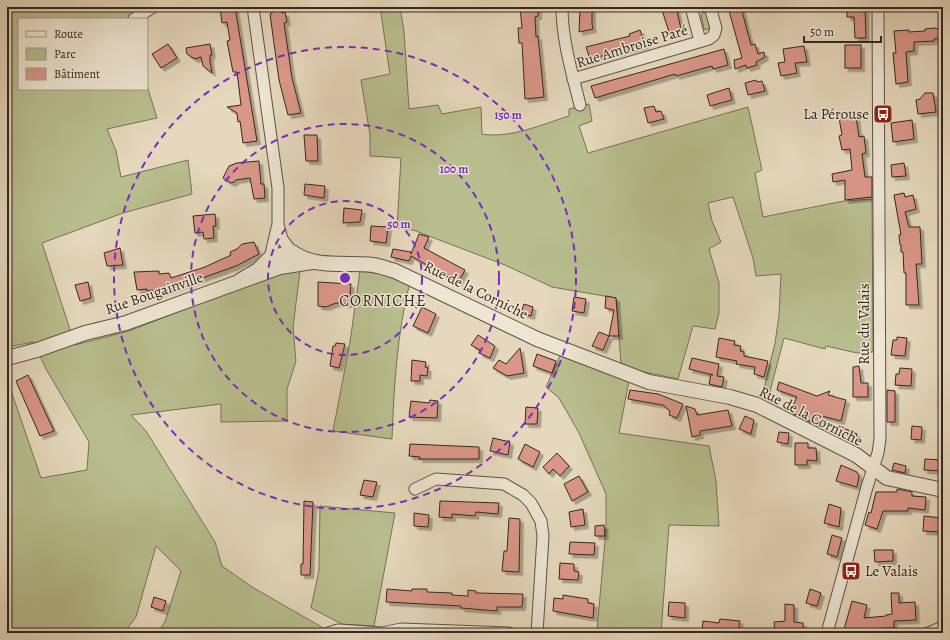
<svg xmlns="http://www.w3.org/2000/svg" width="950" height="640" viewBox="0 0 950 640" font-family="Alegreya,serif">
	<defs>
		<filter id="shadow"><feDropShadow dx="3.5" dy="3.5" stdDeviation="0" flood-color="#0004"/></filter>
	</defs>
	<rect width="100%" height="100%" fill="#e5d8bc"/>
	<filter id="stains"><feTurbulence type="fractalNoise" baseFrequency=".005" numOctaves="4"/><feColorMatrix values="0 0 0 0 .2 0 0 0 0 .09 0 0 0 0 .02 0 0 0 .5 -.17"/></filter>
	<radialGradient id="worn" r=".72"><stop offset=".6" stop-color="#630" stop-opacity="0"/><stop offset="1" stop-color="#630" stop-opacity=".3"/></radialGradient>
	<!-- green -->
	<g fill="#b8be8e" stroke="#767258">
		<polygon points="7,7 145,7 126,19 19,19 19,89 147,89 147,86 157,118 107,129 116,151 121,177 188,160 192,194 123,213 42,243 75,345 129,331 275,274 300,271 293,327 296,361 287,389 287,421 221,422 221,404 131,415 146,431 215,542 222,566 252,587 332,633 157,633 165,622 181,571 156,546 136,617 124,633 7,633 7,489 11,491 7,475 7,379 41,478 87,470 89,442 46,369 34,342 7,347"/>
		<path d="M 380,7 L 400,7 L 404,31 L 409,109 L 438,105 L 442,114 L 481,107 L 482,134 C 510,139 543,124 569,116 L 569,109 L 589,104 L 592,121 L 579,126 L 588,153 L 748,107 L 762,170 L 755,173 L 763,217 L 844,201 L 872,199 L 873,352 L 857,353 L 826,346 L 825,349 L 784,338 L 768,399 L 762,397 L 775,343 L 779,315 L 781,274 L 756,276 L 753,258 L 733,197 L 708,203 L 712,221 L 721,242 L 709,249 L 719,283 L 719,313 L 715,329 L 693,326 L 678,379 L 644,372 L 621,364 L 616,298 L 552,287 L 505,265 L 413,230 L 397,228 L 401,158 L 370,156 L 370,135 L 361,80 L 390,74 Z"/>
		<polygon points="703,12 707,14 710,27 708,30 704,29 701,15"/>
		<path d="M 360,271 L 390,275 L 410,282 C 397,333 394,386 392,439 L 333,431 L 350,342 Z"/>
		<polygon points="560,356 629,381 619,433 709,446 716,481 719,526 669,525 661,633 597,630 606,529 606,494 579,433 559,398 546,387"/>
		<polygon points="320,506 395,513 374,626 342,624 311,608 319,570"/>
	</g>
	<!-- building -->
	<g fill="#da9788" stroke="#342621" filter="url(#shadow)">
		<polygon points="235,7 257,141 243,143 240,121 238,122 237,113 227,107 241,105 237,72 233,72 227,41 230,40 227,22 222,23 220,8"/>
		<polygon points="271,7 281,7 282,13 285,12 287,22 284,23 292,78 301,113 288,115 279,80 270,14 272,13"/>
		<polygon points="520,7 538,7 538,16 535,17 536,37 538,36 544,97 525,99 522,43 519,43 518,28 522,28"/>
		<polygon points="580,7 592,7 592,24 593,29 579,32"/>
		<polygon points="661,7 676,7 681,29 669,32"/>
		<polygon points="728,7 741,7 751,45 755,44 758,54 764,52 765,57 756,62 757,65 747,68 746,65 735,69 734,60 742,58"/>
		<polygon points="847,7 865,7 866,38 855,38 854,17 847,17"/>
		<polygon points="934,28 939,29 943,34 943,38 934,39 934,41 914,42 914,51 906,52 908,82 896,84 893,53 896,53 894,31 909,30 909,32 925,31 925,29"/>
		<polygon points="640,30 645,45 590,59 586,47 630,36 629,34"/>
		<polygon points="168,44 177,58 161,68 152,54"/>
		<polygon points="210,44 212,55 210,55 210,61 212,73 203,66 201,57 195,59 187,54 186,48"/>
		<rect x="845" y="45" width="16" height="23"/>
		<polygon points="804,46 807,62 795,63 797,73 781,76 778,63 785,62 783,49"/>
		<polygon points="724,49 728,65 713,69 712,66 676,76 675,74 595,98 591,86"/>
		<polygon points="756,80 757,82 762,81 765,91 748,95 745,83"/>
		<polygon points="729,88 732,100 710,106 707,95"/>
		<polygon points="925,93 933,93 936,112 918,114 916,100 920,99"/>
		<polygon points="654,106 656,112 661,111 664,119 648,123 644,108"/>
		<polygon points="856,116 859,137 864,136 866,153 862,154 865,177 872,177 872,197 845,200 845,180 833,182 832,174 852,170 850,149 842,150 839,136 842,135 839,118"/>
		<polygon points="912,120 914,139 893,142 891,123"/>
		<polygon points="304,135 317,135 318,161 306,161"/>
		<polygon points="259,161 261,184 264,184 265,198 254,199 250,178 236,180 234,182 231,183 223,178 229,166 237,163"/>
		<polygon points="904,163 906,176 892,177 891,165"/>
		<polygon points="305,184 325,186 324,198 304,195"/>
		<polygon points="904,193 905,197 913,195 916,209 905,212 909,227 920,227 922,264 916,264 919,305 906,305 906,273 904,273 903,252 901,252 901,245 900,245 899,235 901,235 894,195"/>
		<polygon points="344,208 362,210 360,222 343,223"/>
		<polygon points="215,214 216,226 213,226 214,238 204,239 203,232 195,233 193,216"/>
		<polygon points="371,226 388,227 386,243 370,241"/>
		<polygon points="419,234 429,237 424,248 465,270 458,283 411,256 409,261 391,257 393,249 411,252 411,254"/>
		<polygon points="254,242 259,254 236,266 163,292 154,293 153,290 147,291 147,289 137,290 134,272 159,271 159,274 169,273 171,278 205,267 231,255 230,252 237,249 242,244"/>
		<polygon points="120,248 123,265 107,266 104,253"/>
		<polygon points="88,282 91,298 80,301 75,285"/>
		<polygon points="318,282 351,284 349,304 336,303 326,307 318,306"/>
		<polygon points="606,296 616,298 619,336 609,336 614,310 605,308"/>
		<polygon points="574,297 586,299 584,313 572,311"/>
		<polygon points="524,304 533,307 531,316 521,313"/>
		<polygon points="422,307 436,314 428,333 413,326"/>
		<polygon points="599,332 609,336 603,350 592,346"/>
		<polygon points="478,335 495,346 490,358 479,353 480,350 471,345"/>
		<polygon points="897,337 907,338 905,356 891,355 893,340 897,340"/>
		<polygon points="719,338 735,341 734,345 741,346 740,351 744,352 744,356 768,361 764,377 754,374 755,367 736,364 737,361 716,357"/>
		<polygon points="336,343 345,344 339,368 330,366 333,346 335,346"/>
		<polygon points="520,348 524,373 507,376 493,368 499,360 506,364"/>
		<polygon points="537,354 556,361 552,373 533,366"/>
		<polygon points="692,358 719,364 717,376 724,377 722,387 709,384 711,374 713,375 689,369"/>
		<polygon points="412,360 426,362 425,367 428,368 427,376 420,375 420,381 411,381"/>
		<polygon points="859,366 861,383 868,383 868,397 853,397 853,367"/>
		<polygon points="900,368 912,369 911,386 895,385 896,374 899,374"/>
		<polygon points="28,375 54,431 40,436 16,381"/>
		<polygon points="779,382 817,396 830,391 828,395 846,400 841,421 822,416 818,425 790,412 797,397 777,390"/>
		<polygon points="630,390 658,394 683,404 677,418 669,415 670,411 663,405 628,399"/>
		<polygon points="887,390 895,391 895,422 887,422"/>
		<polygon points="430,400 438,401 437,418 409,417 411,401 429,403"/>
		<polygon points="686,406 695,409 697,415 728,410 732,426 700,431 700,435 692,437"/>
		<polygon points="526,407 538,408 537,424 525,424"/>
		<polygon points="745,416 754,420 751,434 739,429"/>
		<polygon points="839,426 857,434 853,441 836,433"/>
		<polygon points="912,426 922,427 921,440 911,439"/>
		<polygon points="779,432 789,433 788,444 777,442"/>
		<polygon points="493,438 510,442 508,455 490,451"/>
		<polygon points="795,443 808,443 808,448 816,448 817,461 807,460 807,465 795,465"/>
		<polygon points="410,444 479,447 479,459 419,459 420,457 409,456"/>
		<polygon points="525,444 540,452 533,467 518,459"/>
		<polygon points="557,453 569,466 560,476 553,469 549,474 543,467"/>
		<polygon points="925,459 943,460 943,471 924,470"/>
		<polygon points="894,463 906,466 905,473 892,470"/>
		<polygon points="841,465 857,472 859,476 857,487 836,481"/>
		<polygon points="579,476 588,492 572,501 564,484"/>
		<polygon points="364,480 377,482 373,497 360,495"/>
		<polygon points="897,489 912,492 912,496 926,497 925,510 908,508 908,511 883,511 877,529 865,525 869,512 871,513 876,492 897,492"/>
		<polygon points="304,501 313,502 310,575 301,575 301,564 303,564"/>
		<polygon points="440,501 499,503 498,514 476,512 475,516 452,514 452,518 439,517"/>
		<polygon points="829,504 841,508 839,527 824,523"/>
		<polygon points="583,509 585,525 571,527 569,512"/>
		<polygon points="414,513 429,515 428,527 414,526"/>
		<polygon points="924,516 942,518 941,532 923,531"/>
		<polygon points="509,518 520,519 519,572 502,571 504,551 507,551"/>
		<polygon points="604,525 605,536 595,536 595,526"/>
		<polygon points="832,535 842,538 837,557 827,554"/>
		<polygon points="570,542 595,543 594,555 569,554"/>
		<polygon points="874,550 893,550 893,561 875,562"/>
		<polygon points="560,563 574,564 574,571 579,572 578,580 559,579"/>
		<polygon points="387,589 412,591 412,589 427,589 427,592 452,593 452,595 468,596 468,590 476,591 476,593 523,594 522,607 497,607 497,611 461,608 461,606 386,602"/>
		<polygon points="810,589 821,593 817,606 806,603"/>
		<polygon points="891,593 899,593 899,603 915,602 916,620 894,621 894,628 856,629 855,633 843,633 852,601 867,605 864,618 886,616 886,615 892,614"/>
		<polygon points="563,595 588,599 588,603 594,604 593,618 553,611 554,598 563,599"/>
		<polygon points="154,597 166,601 163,611 151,607"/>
		<polygon points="669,602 685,603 685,618 668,616"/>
		<polygon points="785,604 794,605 794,622 803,623 803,633 775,633 774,622 785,621"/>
		<polygon points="720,619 740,621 738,633 718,633 702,630 703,621 719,623"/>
	</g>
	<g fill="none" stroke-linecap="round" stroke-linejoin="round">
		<!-- minor casing -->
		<g stroke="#605248" stroke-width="13">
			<g id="minor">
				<polyline points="253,7 278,188 278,225 282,239 292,252 288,258"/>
				<path d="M 562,7 C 562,40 572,73 580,105"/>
				<polyline points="691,7 700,41"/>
				<polyline points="134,19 153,7"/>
				<polyline points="573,79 709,39 714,35 716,28 710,7"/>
				<polyline points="270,258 277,228"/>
				<polyline points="415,489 436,479 504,484 523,495 531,503 541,521 543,536 537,633"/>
				<polyline points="328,633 338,630 382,633 401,629 509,633"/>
				<polyline points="827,633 867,487 878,453 880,439 878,7"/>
				<polyline points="928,633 943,627"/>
			</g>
		</g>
		<!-- tertiary casing -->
		<g stroke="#605248" stroke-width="16">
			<g id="tertiary">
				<path d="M 241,280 L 258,270 L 270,258 L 292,252 C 315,269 346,262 373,265 C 380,266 388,269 395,271 L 537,339 L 649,382 L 730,397 L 757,405 L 856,455 L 887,478 L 943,490"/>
				<polyline points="7,358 37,350 85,333 126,323 280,267 312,262"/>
			</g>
		</g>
		<!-- minor -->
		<use href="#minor" stroke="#eee6d3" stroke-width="11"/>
		<!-- tertiary -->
		<use href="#tertiary" stroke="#eee6d3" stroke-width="14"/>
	</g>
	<!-- distance rings -->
	<g fill="none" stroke="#7b2cbf" stroke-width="2" stroke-dasharray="7 5">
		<circle cx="345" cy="278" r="77"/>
		<circle cx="345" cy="278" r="154"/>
		<circle cx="345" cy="278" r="231"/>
	</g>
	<!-- icons -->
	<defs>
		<g id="bus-square" transform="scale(1)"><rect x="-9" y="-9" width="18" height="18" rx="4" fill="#8f2418" stroke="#eee6d3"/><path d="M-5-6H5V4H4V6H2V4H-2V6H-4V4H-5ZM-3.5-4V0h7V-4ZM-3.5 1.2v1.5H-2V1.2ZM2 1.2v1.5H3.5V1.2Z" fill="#fff"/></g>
	</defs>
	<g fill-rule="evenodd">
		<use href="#bus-square" x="883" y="114"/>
		<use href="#bus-square" x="851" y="571"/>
	</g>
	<g text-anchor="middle" stroke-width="3" stroke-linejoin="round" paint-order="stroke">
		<!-- street labels -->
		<g font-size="15" fill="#342621" stroke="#eee6d3">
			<text transform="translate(632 46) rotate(-17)" y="5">Rue Ambroise Paré</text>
			<text transform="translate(476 290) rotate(26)" y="5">Rue de la Corniche</text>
			<text transform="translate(154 293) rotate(-19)" y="5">Rue Bougainville</text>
			<text transform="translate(864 324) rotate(-90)" y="5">Rue du Valais</text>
			<text transform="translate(811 416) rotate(27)" y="5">Rue de la Corniche</text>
		</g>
		<!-- poi labels -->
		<g font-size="15" fill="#342621" stroke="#eee6d3" text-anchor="end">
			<text x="869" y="119">La Pérouse</text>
			<text x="865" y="576" text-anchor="start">Le Valais</text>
		</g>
		<!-- neighbourhood labels -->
		<g font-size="16" letter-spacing="1" fill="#342621" stroke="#eee6d3">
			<text x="383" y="306">CORNICHE</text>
		</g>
	</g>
	<circle cx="345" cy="278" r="6" fill="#7b2cbf" stroke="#eee6d3" stroke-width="2"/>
	<g font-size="12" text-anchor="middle" font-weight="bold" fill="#7b2cbf" stroke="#eee6d3" stroke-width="3" stroke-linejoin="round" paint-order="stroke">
		<text x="508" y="119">150 m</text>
		<text x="454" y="173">100 m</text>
		<text x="399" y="228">50 m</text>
	</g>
	<!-- margin -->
	<rect width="950" height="640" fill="none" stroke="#e5d8bc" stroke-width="24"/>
	<rect x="8" y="8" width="934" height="624" fill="none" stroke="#342621" stroke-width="2"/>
	<rect x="12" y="12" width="926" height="616" fill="none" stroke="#342621"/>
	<!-- legend -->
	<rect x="18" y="18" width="130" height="72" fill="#eee6d3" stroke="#a4998c"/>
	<rect x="26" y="31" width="20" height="6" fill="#eee6d3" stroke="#a4998c"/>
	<text x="54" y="38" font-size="12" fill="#342621">Route</text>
	<rect x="26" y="48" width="20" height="12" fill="#b8be8e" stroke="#a4998c"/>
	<text x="54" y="58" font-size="12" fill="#342621">Parc</text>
	<rect x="26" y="68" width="20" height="12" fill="#da9788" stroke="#a4998c"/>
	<text x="54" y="78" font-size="12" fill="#342621">Bâtiment</text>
	<!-- scale -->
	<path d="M804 36v6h77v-6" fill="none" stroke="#342621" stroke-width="2"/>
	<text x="810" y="36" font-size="12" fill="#342621" stroke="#eee6d3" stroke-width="3" paint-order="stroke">50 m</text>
	<rect width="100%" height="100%" filter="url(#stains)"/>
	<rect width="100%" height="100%" fill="url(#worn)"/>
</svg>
